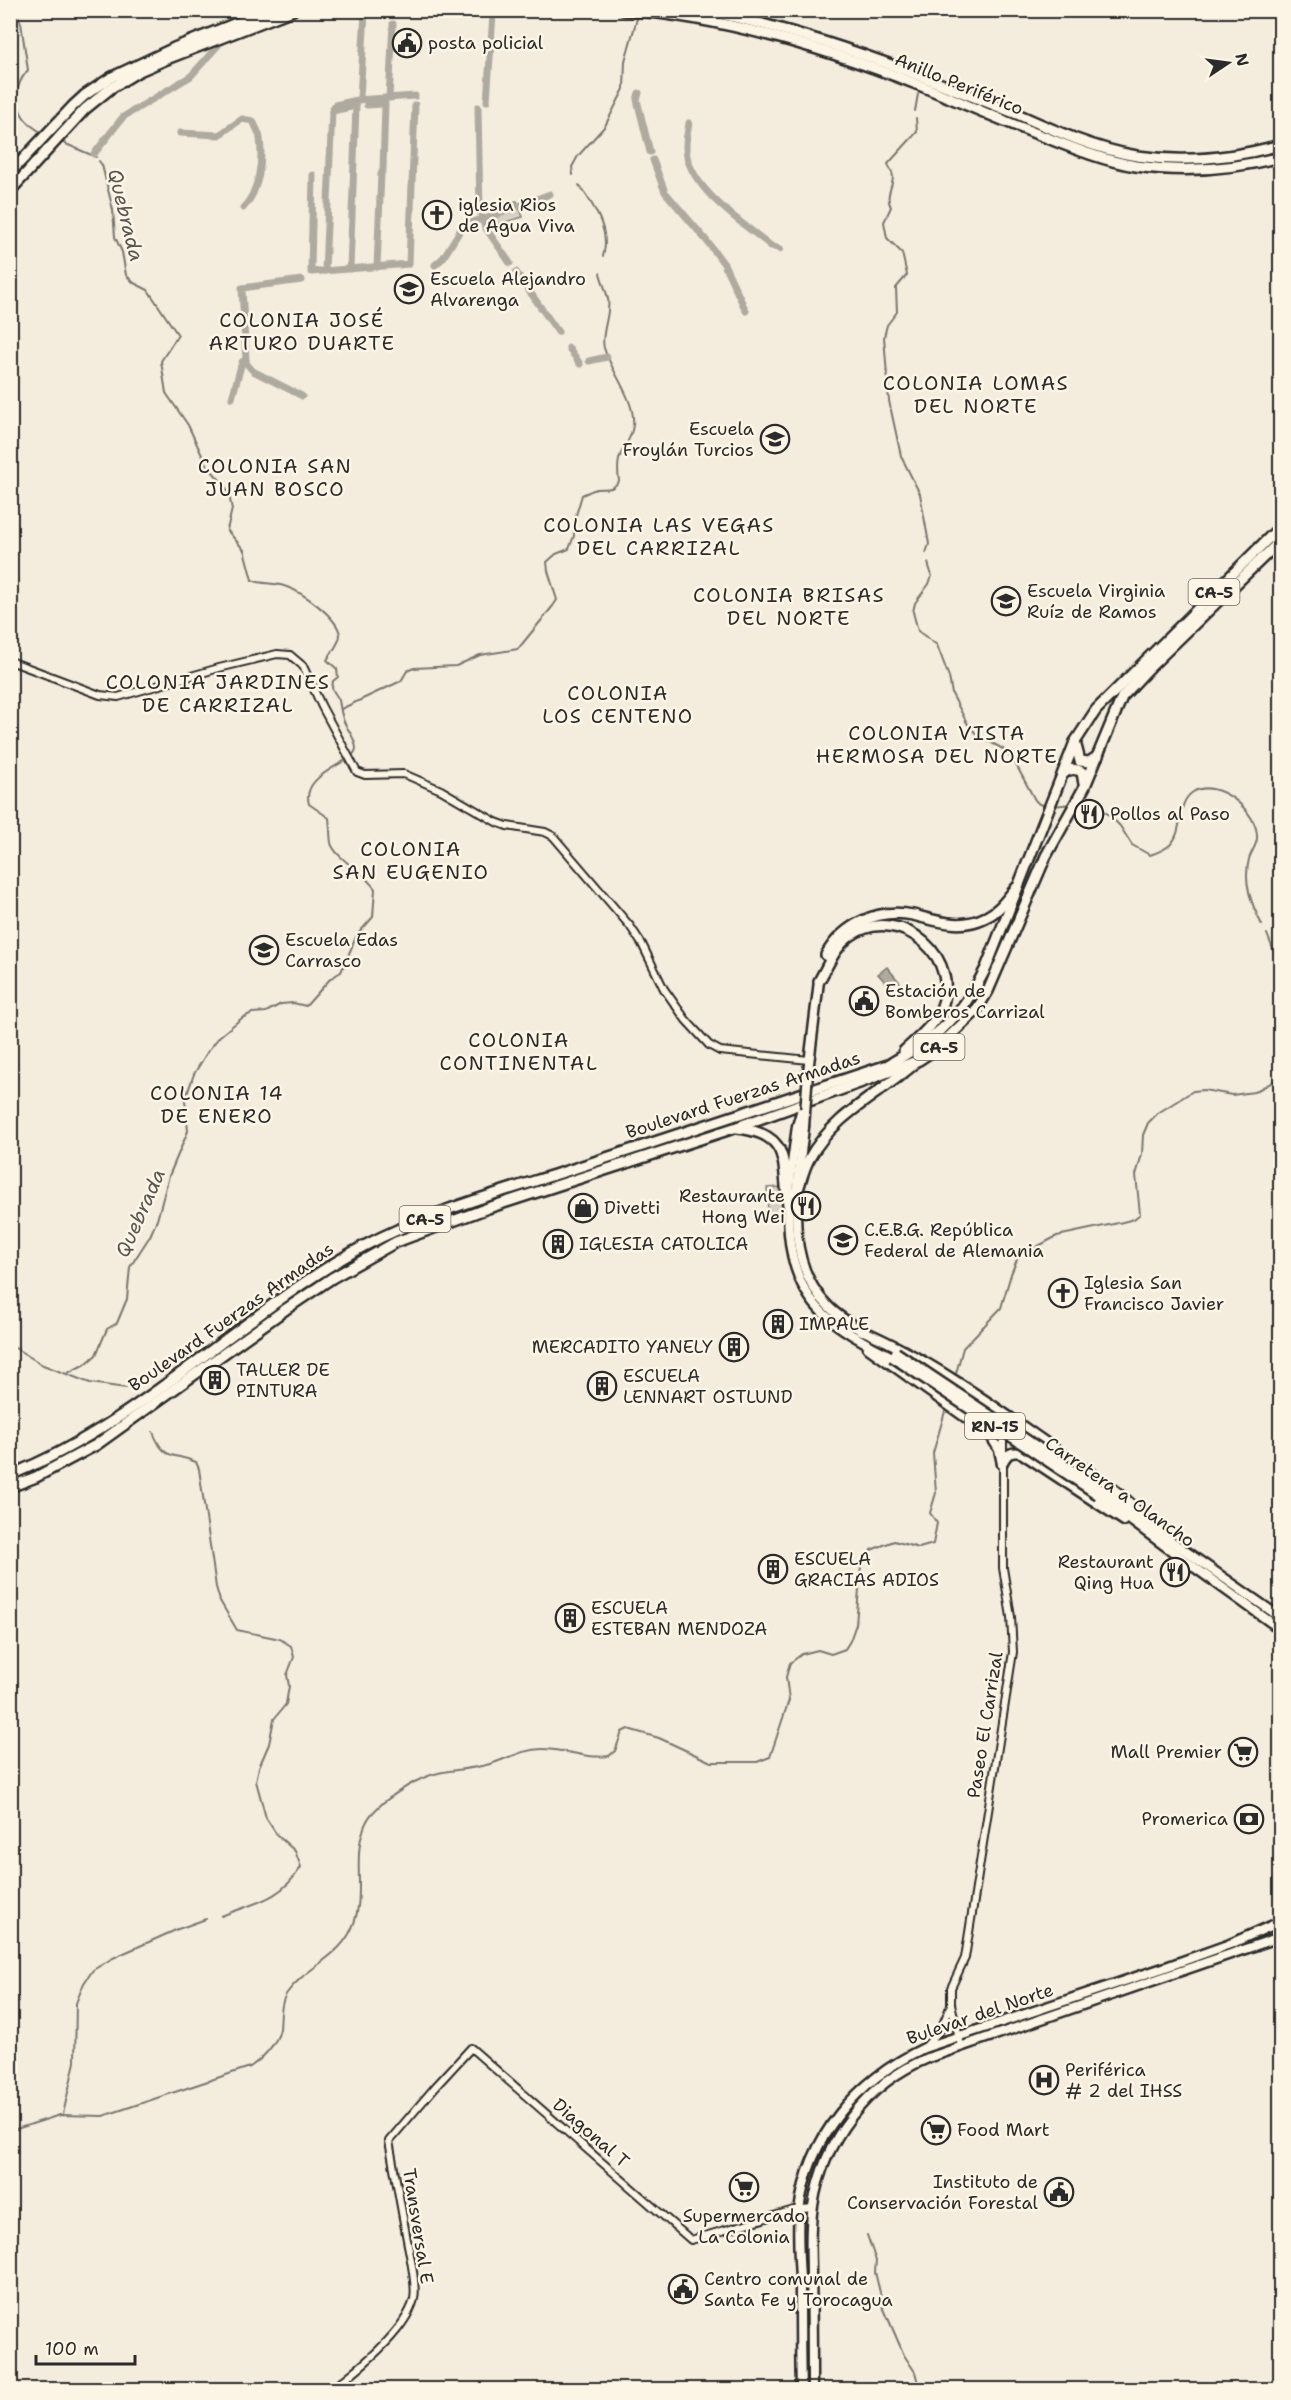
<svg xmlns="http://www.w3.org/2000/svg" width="1291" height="2400" viewBox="0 0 1291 2400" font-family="'Shantell Sans',sans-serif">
	<rect width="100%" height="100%" fill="#f4edde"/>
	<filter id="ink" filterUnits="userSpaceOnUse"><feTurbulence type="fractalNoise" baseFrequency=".0167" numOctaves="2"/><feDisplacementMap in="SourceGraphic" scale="12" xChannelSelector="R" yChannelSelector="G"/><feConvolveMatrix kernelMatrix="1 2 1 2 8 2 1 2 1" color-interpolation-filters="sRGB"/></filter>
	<g filter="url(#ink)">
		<!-- green -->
		<g fill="#d6d1c4" stroke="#807e78" stroke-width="1.5">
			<polygon points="517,201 523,217 495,225 489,205"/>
			<polygon points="782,1187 783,1214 768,1215 767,1188"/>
		</g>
		<!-- water -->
		<polygon fill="#afaaa0" stroke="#7a7771" stroke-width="1.5" points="887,967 901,984 893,991 878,974"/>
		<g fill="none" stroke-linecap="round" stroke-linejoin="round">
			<!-- stream -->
			<g stroke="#7a7771" stroke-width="2">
				<path d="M 16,11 L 21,23 L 28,70 C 8,93 17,120 43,133"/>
				<polyline points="915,111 918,94"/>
				<path d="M 916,118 L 917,132 L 888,164 C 890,169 893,172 893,178 C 892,189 885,195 891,207 L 884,222 L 887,238 L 902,253 L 907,275 L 896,288 L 897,312 L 887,325 L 884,337 L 889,401 L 901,456 L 920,494 L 929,544 L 926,553"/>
				<polyline points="59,141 96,157"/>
				<polyline points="573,175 572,167 578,156 605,126 624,89 625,61 638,15"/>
				<path d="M 579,185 C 593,204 611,231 603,256"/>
				<polyline points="928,563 932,576 929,584 915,603 913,612 918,631 937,645 949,677 952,694 967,723 977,735 1003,749 1014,761 1035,800 1039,804 1048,806"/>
				<path d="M 341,709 L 401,681 L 407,671 L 414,668 L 456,666 L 480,655 L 518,649 L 553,606 L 557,600 L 548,571 L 547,562 L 556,554 L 569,549 L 574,536 L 574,522 L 582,495 C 587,493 592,490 597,489 C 608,488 612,491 619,481 C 614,447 630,450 633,425 C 636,401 611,371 604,348 C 600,334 611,315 608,299 C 606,290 602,281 600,273"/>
				<path d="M 1077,804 L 1092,804 L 1108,814 L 1120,826 L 1132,845 L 1150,855 C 1156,853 1165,849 1170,845 C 1185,830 1175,804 1193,792 C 1217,777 1259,812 1257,838 C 1257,845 1251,852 1249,859 C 1243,883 1251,903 1262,925"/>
				<polyline points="1053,806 1072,804"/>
				<polyline points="1267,934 1278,962 1280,964"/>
				<polyline points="10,1345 43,1365 90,1383 126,1388"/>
				<path d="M 68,1373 L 87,1363 L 96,1355 L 107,1329 L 117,1323 L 127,1299 L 130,1267 L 150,1236 L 157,1220 L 169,1176 L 188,1131 L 185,1100 L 194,1074 L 208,1051 L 220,1036 L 242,1018 L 252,1013 L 266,1012 L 281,1004 L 293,1003 L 306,1006 L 331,978 L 341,972 L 357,935 L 373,917 L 375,889 C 365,873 335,858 331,843 C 330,836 330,826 329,818 L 309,804 C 300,772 357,763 356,748 C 355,736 346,729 343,719 C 341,713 340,706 339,700 C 337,696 334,693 332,688 L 333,681 L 338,677 L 337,669 L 327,660 C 331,653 340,643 340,635 C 338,617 301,591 284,586 C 274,582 263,585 252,580 L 244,550 L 227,530 L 232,509 L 229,495 L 225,486 L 206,464 L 188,425 L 166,393 L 161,361 L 178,335 L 148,290 L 134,283 L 126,275 L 122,252 L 115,237 L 113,210 L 102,165 L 99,161"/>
				<polyline points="955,1377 963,1348 1001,1308 1011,1274 1018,1257 1057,1236 1123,1222 1134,1219 1140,1214 1136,1175 1142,1154 1143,1135 1148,1123 1158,1113 1193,1091 1204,1090 1232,1095 1254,1092 1280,1078"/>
				<path d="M 153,1432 C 165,1462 172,1452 196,1462 L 199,1469 L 216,1587 L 220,1601 L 237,1630 L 280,1639 L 291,1646 L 294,1657 L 287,1675 L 289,1686 L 286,1704 L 274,1719 L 269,1744 L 259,1767 L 256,1781 L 266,1818 L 277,1835 L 295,1851 L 301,1867 C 281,1900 254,1903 221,1916"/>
				<polyline points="63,2114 75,2062 76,2003 84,1983 93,1970 113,1958 178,1929 206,1919"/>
				<path d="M 10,2131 L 60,2115 L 103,2116 L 250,2067 C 262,2059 277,2044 280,2029 C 281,2018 280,2002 287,1993 C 303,1970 335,1959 349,1934 C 368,1902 352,1864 363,1831 C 367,1817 374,1811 384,1802 C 404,1787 424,1774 449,1771 C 463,1769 476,1768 490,1764 C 507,1759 523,1749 542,1749 C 567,1749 582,1759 609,1756 L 615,1751 L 622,1732 L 628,1729 L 659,1738 L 711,1762 L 757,1762 L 770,1757 L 789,1700 L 786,1677 L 790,1663 L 802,1654 L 818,1650 L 831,1654 L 845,1649 L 850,1641 L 856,1624 L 861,1566 L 871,1550 L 894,1541 L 919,1548 L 933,1544 L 937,1523 L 930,1513 L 936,1493 L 933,1453 L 946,1408"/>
				<polyline points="867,2235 876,2261 875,2272 884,2309 904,2355 915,2372 920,2390"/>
				<polyline points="10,2355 20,2390"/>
			</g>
			<!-- canal -->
			<g stroke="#afaaa0" stroke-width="7">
				<polyline points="639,93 637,100 650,152"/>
				<polyline points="360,98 365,12"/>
				<polyline points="389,98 393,24"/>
				<polyline points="487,101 493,14"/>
				<polyline points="367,105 385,104 383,170 381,174 377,267"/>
				<polyline points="478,107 480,211 485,227 510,263"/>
				<polyline points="332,111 335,105 357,100 415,96"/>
				<path d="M 689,123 C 688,130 686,138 686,146 C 685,186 743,223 771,246 L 780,249"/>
				<path d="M 180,133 L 219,135 L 242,119 L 253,121 C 255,126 260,133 260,139 C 263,161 259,192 243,208"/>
				<polyline points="94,154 123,117 191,76 221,42"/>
				<polyline points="653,160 665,192 706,240 724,264 746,311"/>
				<polyline points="313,175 311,272 409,264 415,105"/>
				<polyline points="487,218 550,194"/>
				<polyline points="435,265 443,258 464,224 483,219"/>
				<polyline points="325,271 332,111 356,106 350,269"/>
				<polyline points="516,272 558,332"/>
				<polyline points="569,348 580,364"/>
				<polyline points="246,360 246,363 253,371 302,396"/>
				<polyline points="589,361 607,357"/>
				<polyline points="232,398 242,362 246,360 242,288 302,280"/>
			</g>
			<!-- minor casing -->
			<g stroke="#2b2b2b" stroke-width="10">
				<g id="minor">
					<polyline points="10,661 100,695 118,697 219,668 277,654 290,655 303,666 322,707 357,772 365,775 404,774 441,790 496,822 507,826 545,832 553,836 630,926 642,944 664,989 686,1020 709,1045 720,1051 809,1060"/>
					<polyline points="961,2046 951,2004 951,1988 965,1958 1013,1652 1011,1617 1003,1568 1003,1430"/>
					<polyline points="925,2047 941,2029 951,2005"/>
					<path d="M 331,2390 C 357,2370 406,2332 414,2299 C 417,2285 410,2256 407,2240 C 401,2207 395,2174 389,2141 L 436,2086 L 471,2048 L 691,2240 L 794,2210 L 812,2208"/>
				</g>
			</g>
			<!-- major casing -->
			<g stroke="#2b2b2b" stroke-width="13">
				<g id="major">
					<polyline points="808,1072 819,981"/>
					<path d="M 797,1126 C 789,1188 773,1267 825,1315 C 845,1333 870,1345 892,1357"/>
					<path d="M 804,1127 C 798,1186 781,1260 829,1307 C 838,1316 851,1324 862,1331"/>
					<path d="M 859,1329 C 930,1359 993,1405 1055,1449 C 1088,1472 1128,1493 1151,1527"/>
					<polyline points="868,1348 990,1435 999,1450 1002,1464"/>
					<path d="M 1002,1464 C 1007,1454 1010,1451 1021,1453 L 1124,1521"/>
					<polyline points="1102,1490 1151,1527 1280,1617"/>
					<path d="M 1098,1495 C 1157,1542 1220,1585 1280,1629"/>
					<path d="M 801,2390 C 800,2353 800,2316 800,2280 C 799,2257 797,2234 799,2211 C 808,2136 857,2080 924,2048 L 1163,1968 L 1230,1944 L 1280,1922"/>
					<path d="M 812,2390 C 812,2351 812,2313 811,2275 C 811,2252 809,2229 813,2206 C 823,2140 867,2083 928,2058 L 1280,1937"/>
				</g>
			</g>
			<!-- highway casing -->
			<g stroke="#2b2b2b" stroke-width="14">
				<g id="highway">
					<path d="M 624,10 C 723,16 827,49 919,85 C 961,102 1003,121 1045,137 C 1075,149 1105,161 1136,166 C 1185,173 1233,169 1280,157"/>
					<path d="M 702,10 C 783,26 860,52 936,82 C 963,93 990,103 1017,114 C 1055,131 1095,149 1137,156 C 1185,163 1233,158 1280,145"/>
					<polyline points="10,173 73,106 85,95 112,77 174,48 269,10"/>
					<polyline points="10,191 85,109 111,88 139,71 169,58 293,10"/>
					<polyline points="1075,742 1080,761 1089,762 1098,756"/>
					<path d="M 1063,774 C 1069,768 1075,768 1082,772 L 1084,784"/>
					<path d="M 826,955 C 843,924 878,908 913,915 C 938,921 961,930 986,917 C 999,911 1007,899 1016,888"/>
					<path d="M 819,981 C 829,964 834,948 850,936 C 900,901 968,961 938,1015 C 930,1029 916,1040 904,1051"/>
					<path d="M 737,1128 C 791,1134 782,1161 788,1205"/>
					<path d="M 798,1190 C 801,1180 804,1168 809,1159 C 832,1116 878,1095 913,1065"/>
					<path d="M 10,1475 C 142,1423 241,1313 364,1246 C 430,1211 505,1191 576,1168 C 680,1133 784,1099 888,1065 C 939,1035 959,1021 986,968 L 1075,742 L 1096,710 L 1280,527"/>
					<polyline points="10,1487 36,1477 96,1445 286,1309 332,1278 396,1242 488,1208 734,1128 865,1081 919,1060 937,1048 975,1012 988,991 1046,856 1085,786 1122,697 1148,669 1280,541"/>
				</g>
			</g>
			<!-- minor -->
			<use href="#minor" stroke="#fcf5e5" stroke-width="6"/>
			<!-- major -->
			<use href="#major" stroke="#fcf5e5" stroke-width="8"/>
			<!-- highway -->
			<use href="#highway" stroke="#fcf5e5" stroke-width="9"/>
			<!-- major-bridge casing -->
			<g stroke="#2b2b2b" stroke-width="13" stroke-linecap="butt">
				<g id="major-bridge">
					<polyline points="797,1126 801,1112"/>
					<polyline points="804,1127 808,1072"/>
					<polyline points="896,1352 1102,1490"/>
					<polyline points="892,1357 1098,1495"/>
				</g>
			</g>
			<!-- major-bridge -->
			<use href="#major-bridge" stroke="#fcf5e5" stroke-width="8"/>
		</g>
	</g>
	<!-- icons -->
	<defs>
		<g id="civic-ring" transform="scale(1.5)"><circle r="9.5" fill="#fcf5e5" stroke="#2b2b2b" stroke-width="1.5"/><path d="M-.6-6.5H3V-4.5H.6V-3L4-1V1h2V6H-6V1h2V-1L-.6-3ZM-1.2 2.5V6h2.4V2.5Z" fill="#2b2b2b"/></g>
		<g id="church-ring" transform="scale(1.5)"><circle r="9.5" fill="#fcf5e5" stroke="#2b2b2b" stroke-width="1.5"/><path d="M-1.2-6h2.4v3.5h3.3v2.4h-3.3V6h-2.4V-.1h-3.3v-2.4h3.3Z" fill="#2b2b2b"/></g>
		<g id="school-ring" transform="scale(1.5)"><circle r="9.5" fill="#fcf5e5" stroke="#2b2b2b" stroke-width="1.5"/><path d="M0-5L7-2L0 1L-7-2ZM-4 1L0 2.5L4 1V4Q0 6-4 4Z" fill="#2b2b2b"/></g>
		<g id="restaurant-ring" transform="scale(1.5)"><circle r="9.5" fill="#fcf5e5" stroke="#2b2b2b" stroke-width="1.5"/><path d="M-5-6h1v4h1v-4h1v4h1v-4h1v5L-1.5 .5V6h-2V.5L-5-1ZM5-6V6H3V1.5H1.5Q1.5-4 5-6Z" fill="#2b2b2b"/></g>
		<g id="shop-ring" transform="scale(1.5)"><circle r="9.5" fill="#fcf5e5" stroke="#2b2b2b" stroke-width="1.5"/><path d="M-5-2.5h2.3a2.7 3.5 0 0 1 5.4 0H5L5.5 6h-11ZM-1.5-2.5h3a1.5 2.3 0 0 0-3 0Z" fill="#2b2b2b"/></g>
		<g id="building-ring" transform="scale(1.5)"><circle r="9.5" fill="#fcf5e5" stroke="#2b2b2b" stroke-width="1.5"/><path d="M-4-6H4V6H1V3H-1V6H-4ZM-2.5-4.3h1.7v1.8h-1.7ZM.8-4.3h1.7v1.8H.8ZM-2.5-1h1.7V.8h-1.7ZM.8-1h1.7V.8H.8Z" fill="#2b2b2b"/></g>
		<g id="supermarket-ring" transform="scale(1.5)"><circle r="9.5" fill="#fcf5e5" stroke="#2b2b2b" stroke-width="1.5"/><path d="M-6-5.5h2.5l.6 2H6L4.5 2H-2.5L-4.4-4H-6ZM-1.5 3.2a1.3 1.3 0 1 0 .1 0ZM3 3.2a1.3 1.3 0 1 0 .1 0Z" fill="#2b2b2b"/></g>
		<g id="bank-ring" transform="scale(1.5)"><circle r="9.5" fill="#fcf5e5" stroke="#2b2b2b" stroke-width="1.5"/><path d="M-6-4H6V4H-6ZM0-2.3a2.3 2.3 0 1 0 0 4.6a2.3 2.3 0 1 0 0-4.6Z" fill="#2b2b2b"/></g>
		<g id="hospital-ring" transform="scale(1.5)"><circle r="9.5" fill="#fcf5e5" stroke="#2b2b2b" stroke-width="1.5"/><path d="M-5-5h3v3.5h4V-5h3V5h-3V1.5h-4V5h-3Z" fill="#2b2b2b"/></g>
	</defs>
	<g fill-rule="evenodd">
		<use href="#civic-ring" x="407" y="43"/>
		<use href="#church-ring" x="437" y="215"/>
		<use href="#school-ring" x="409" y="289"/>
		<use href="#school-ring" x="775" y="439"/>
		<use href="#school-ring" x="1006" y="601"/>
		<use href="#restaurant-ring" x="1089" y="814"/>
		<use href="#school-ring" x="264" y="950"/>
		<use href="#civic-ring" x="864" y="1001"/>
		<use href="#restaurant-ring" x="806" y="1206"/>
		<use href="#shop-ring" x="583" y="1208"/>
		<use href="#school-ring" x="843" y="1240"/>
		<use href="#building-ring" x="558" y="1244"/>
		<use href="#church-ring" x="1063" y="1293"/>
		<use href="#building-ring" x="778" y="1324"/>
		<use href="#building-ring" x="734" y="1347"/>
		<use href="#building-ring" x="215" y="1380"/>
		<use href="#building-ring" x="602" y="1386"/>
		<use href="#building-ring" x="773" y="1569"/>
		<use href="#restaurant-ring" x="1175" y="1572"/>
		<use href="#building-ring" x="570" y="1618"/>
		<use href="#supermarket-ring" x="1243" y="1752"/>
		<use href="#bank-ring" x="1249" y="1819"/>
		<use href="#hospital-ring" x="1044" y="2080"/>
		<use href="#supermarket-ring" x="936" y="2130"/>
		<use href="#supermarket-ring" x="744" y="2187"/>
		<use href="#civic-ring" x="1059" y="2192"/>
		<use href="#civic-ring" x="683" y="2289"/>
	</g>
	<g text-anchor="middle" stroke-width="5" stroke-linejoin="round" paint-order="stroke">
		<!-- shield labels -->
		<g fill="#fcf5e5" stroke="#6a6863" stroke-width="1.5">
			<rect x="1188.5" y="579" width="51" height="26" rx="4.5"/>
			<rect x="913.5" y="1034" width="51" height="26" rx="4.5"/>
			<rect x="399.5" y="1206" width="51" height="26" rx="4.5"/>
			<rect x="965" y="1413" width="60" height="26" rx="4.5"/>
		</g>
		<g font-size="16" font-weight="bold" fill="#2b2b2b">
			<text x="1214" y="598">CA-5</text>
			<text x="939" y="1053">CA-5</text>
			<text x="425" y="1225">CA-5</text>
			<text x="995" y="1432">RN-15</text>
		</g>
		<!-- poi labels -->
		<g font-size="18" fill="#2b2b2b" stroke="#fcf5e5" text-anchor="start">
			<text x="428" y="49">posta policial</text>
			<text x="458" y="211">iglesia Rios<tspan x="458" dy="21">de Agua Viva</tspan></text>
			<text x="430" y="285">Escuela Alejandro<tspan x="430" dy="21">Alvarenga</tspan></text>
			<text x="754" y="435" text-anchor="end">Escuela<tspan x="754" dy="21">Froylán Turcios</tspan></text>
			<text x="1027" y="597">Escuela Virginia<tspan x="1027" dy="21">Ruíz de Ramos</tspan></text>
			<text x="1110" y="820">Pollos al Paso</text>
			<text x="285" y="946">Escuela Edas<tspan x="285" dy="21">Carrasco</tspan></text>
			<text x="885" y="997">Estación de<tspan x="885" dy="21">Bomberos Carrizal</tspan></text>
			<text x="785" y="1202" text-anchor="end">Restaurante<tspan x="785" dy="21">Hong Wei</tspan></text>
			<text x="604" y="1214">Divetti</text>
			<text x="864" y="1236">C.E.B.G. República<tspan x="864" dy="21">Federal de Alemania</tspan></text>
			<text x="579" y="1250">IGLESIA CATOLICA</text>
			<text x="1084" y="1289">Iglesia San<tspan x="1084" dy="21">Francisco Javier</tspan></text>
			<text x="799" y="1330">IMPALE</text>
			<text x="713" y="1353" text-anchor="end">MERCADITO YANELY</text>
			<text x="236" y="1376">TALLER DE<tspan x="236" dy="21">PINTURA</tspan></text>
			<text x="623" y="1382">ESCUELA<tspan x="623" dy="21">LENNART OSTLUND</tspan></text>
			<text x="794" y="1565">ESCUELA<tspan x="794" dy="21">GRACIAS ADIOS</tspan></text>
			<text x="1154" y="1568" text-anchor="end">Restaurant<tspan x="1154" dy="21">Qing Hua</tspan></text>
			<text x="591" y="1614">ESCUELA<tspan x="591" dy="21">ESTEBAN MENDOZA</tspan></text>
			<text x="1222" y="1758" text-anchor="end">Mall Premier</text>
			<text x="1228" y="1825" text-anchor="end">Promerica</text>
			<text x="1065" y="2076">Periférica<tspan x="1065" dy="21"># 2 del IHSS</tspan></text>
			<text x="957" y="2136">Food Mart</text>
			<text x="1038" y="2188" text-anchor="end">Instituto de<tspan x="1038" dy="21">Conservación Forestal</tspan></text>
			<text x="744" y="2222" text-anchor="middle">Supermercado<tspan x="744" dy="21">La Colonia</tspan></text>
			<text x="704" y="2285">Centro comunal de<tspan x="704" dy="21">Santa Fe y Torocagua</tspan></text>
		</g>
		<!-- street labels -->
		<g font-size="18" fill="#2b2b2b" stroke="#fcf5e5">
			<text transform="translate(959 84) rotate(22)" y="6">Anillo Periférico</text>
			<text transform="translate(743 1095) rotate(-18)" y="6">Boulevard Fuerzas Armadas</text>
			<text transform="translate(231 1317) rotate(-35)" y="6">Boulevard Fuerzas Armadas</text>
			<text transform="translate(1120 1492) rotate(35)" y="6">Carretera a Olancho</text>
			<text transform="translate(985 1725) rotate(-81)" y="6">Paseo El Carrizal</text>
			<text transform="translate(980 2014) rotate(-19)" y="6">Bulevar del Norte</text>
			<text transform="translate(591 2133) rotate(41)" y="6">Diagonal T</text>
			<text transform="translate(418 2226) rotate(81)" y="6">Transversal E</text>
		</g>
		<!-- water labels -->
		<g font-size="20" font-style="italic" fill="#595754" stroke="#fcf5e5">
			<text transform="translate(126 215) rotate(76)" y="7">Quebrada</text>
			<text transform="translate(140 1213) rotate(-66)" y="7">Quebrada</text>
		</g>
		<!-- neighbourhood labels -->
		<g font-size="20" letter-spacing="1.5" fill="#2b2b2b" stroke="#fcf5e5">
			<text x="302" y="327">COLONIA JOSÉ<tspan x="302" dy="23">ARTURO DUARTE</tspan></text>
			<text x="976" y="390">COLONIA LOMAS<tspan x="976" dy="23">DEL NORTE</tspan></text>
			<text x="275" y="473">COLONIA SAN<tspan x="275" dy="23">JUAN BOSCO</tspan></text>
			<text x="659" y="532">COLONIA LAS VEGAS<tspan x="659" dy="23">DEL CARRIZAL</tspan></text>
			<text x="789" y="602">COLONIA BRISAS<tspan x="789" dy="23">DEL NORTE</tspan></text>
			<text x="218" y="689">COLONIA JARDINES<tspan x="218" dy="23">DE CARRIZAL</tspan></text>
			<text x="618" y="700">COLONIA<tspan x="618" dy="23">LOS CENTENO</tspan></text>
			<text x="937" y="740">COLONIA VISTA<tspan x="937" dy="23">HERMOSA DEL NORTE</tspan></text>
			<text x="411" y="856">COLONIA<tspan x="411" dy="23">SAN EUGENIO</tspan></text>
			<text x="519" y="1047">COLONIA<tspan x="519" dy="23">CONTINENTAL</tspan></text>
			<text x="217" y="1100">COLONIA 14<tspan x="217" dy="23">DE ENERO</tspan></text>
		</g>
	</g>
	<!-- margin -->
	<rect width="1291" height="2400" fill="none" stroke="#fcf5e5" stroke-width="36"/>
	<rect x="18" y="18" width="1255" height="2364" fill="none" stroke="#2b2b2b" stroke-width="2" filter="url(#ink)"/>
	<!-- north arrow -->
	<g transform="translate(1228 63) rotate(77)" stroke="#fcf5e5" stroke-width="4.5" paint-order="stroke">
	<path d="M0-4.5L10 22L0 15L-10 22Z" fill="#2b2b2b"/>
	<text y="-9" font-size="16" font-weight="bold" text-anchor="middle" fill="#2b2b2b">N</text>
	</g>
	<!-- scale -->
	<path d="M36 2355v9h99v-9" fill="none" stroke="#2b2b2b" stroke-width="3"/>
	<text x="45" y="2355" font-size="18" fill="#2b2b2b" stroke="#fcf5e5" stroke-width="4.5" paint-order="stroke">100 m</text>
</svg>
